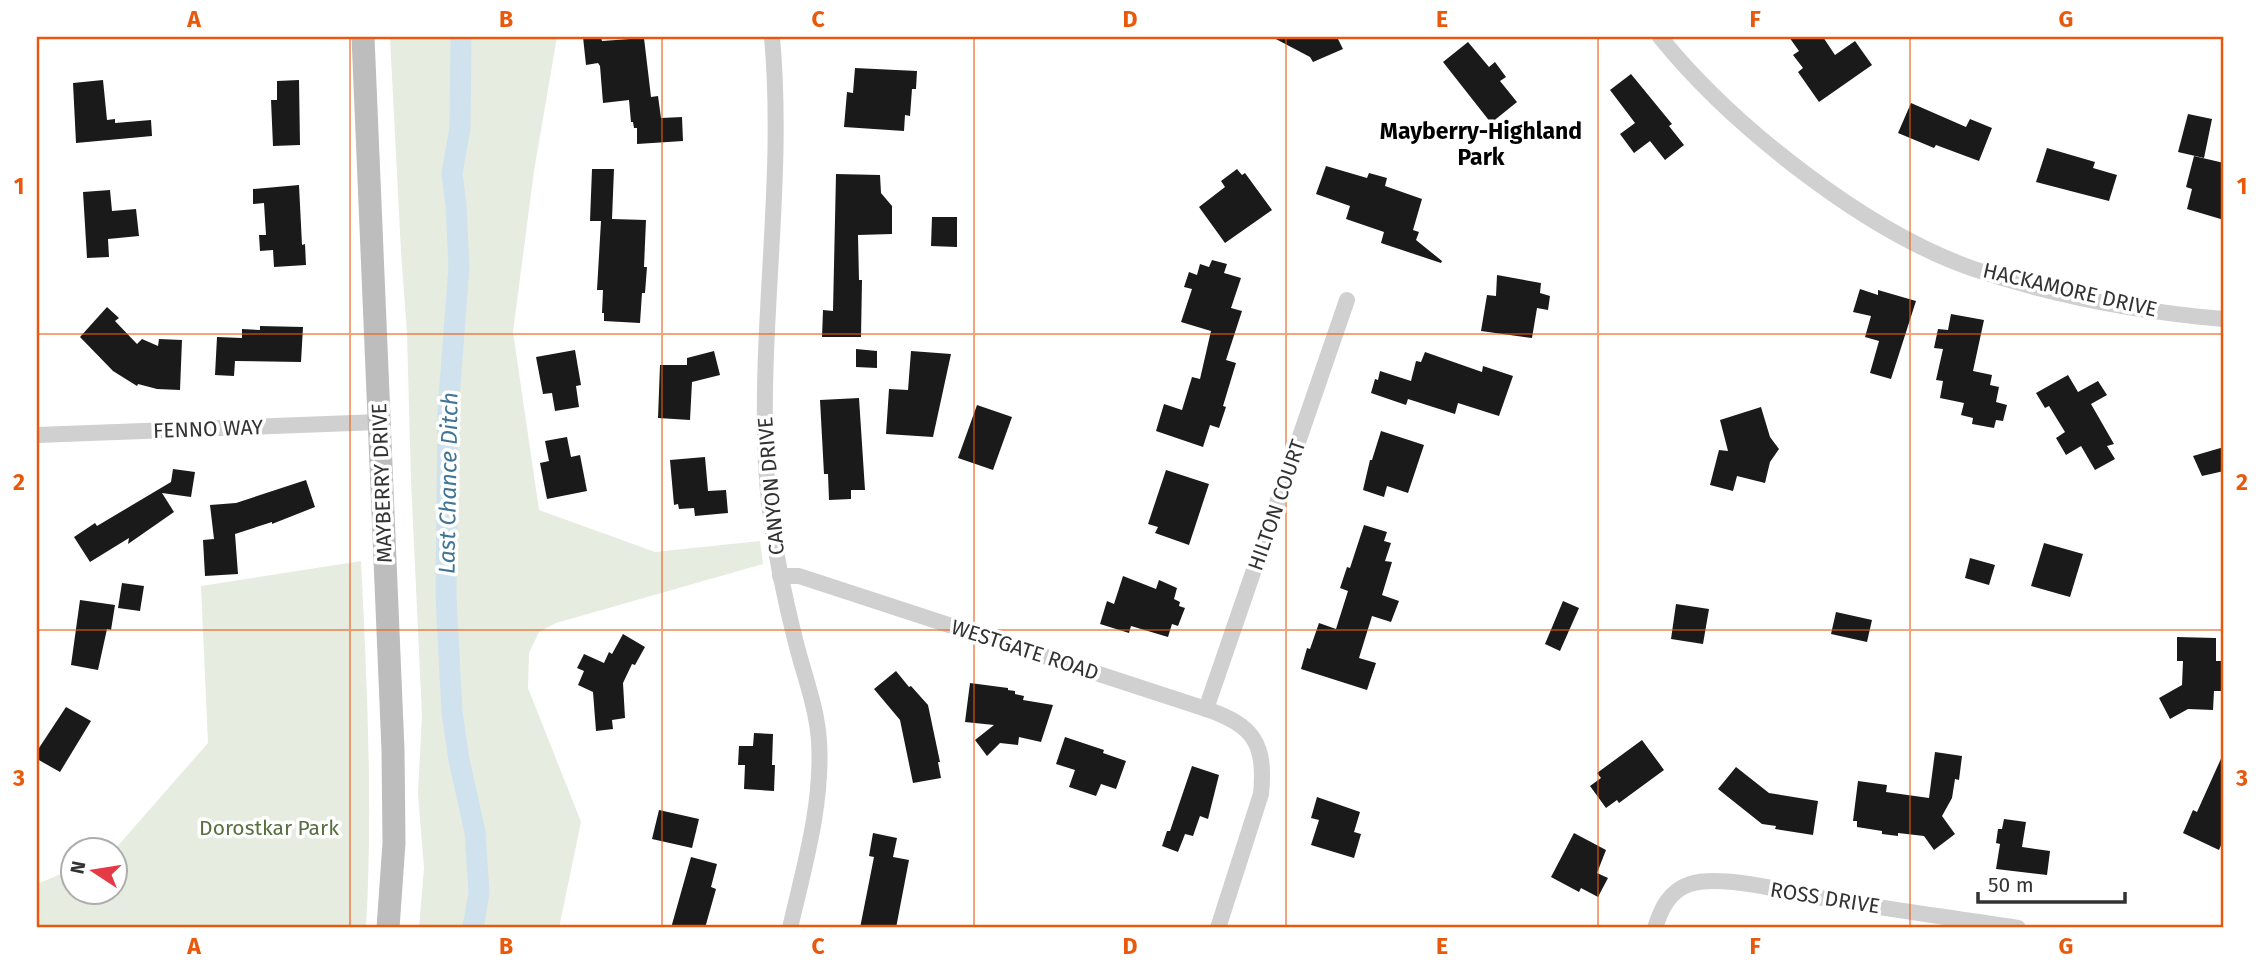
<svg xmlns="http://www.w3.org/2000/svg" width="2261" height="965" viewBox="0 0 2261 965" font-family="'Fira Sans',sans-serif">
	<rect width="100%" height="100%" fill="#fff"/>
	<!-- green -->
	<g fill="#e6ecdf">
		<polygon points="390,37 557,37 534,171 513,332 539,510 655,552 760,541 763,564 556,623 539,632 529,653 528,688 581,822 559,928 419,928 424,868 418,794 422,715 411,481 407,333 401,252"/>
		<path d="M 361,561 C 367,683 373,806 366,928 L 37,928 L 37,884 L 73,869 L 74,892 L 116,892 L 115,849 L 208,743 L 201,586 Z"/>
	</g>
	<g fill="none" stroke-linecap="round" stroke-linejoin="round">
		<!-- canal -->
		<polyline stroke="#cfe2ee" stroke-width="21" points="461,37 460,128 452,173 456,205 459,267 448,411 446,596 452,712 459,760 475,832 479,893 473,928"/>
	</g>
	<!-- building -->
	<g fill="#1a1a1a">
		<polygon points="583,37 601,37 602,41 644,38 651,97 658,96 661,118 682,117 683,141 637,144 637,128 634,128 633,122 631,122 629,100 603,103 600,66 598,63 586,65"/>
		<polygon points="1272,37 1337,37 1343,49 1313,62 1310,57"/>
		<polygon points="1789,37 1823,37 1835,55 1855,41 1872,65 1819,102 1798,72 1803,68 1793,55 1799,51"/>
		<polygon points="1468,42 1489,67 1495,62 1506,77 1500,81 1517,102 1491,123 1443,62"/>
		<polygon points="855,68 917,71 916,89 912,89 910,116 905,115 904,131 844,127 847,92 853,93"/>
		<polygon points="1631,74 1672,124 1669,126 1684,145 1665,160 1650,141 1634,153 1620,134 1635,123 1610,90"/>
		<polygon points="103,80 107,120 115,119 115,123 151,120 152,136 76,143 73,83"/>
		<polygon points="299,80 300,145 273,146 271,100 277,100 277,81"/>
		<polygon points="1911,103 1966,127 1970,119 1992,128 1979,161 1936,145 1934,148 1898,133"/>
		<polygon points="2188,114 2212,119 2204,158 2178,152"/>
		<polygon points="2047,148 2095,162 2093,168 2117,175 2109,201 2036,182"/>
		<polygon points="2194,156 2224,163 2224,220 2187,209 2192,189 2186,187"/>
		<polygon points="1326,166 1367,178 1369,173 1387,178 1385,186 1422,199 1413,230 1419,232 1416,240 1442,261 1441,263 1381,243 1384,232 1346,219 1350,206 1316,194"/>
		<polygon points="592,169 614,169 612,219 646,220 644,267 647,267 645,293 642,293 640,323 604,321 604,313 602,313 603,290 597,290 601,221 590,221"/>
		<polygon points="1237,169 1242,175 1245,173 1272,210 1225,243 1199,207 1225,187 1221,181"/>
		<polygon points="836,174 880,175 881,193 892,206 892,234 858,235 859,280 862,280 861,337 822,337 823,310 833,311"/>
		<polygon points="299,185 302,245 305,244 306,265 274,267 273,250 260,251 259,235 266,235 264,203 253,204 253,189"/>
		<polygon points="110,190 112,211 136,209 139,236 108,239 109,257 87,258 83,192"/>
		<polygon points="932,217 957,217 957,247 931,246"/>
		<polygon points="1212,260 1227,264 1224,273 1241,278 1231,308 1242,311 1226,360 1236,363 1223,406 1226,407 1219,428 1210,425 1203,447 1156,431 1164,404 1182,410 1192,377 1200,379 1211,331 1181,322 1192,289 1184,287 1189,272 1197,275 1200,264 1209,267"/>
		<polygon points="1497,275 1541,283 1540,293 1550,296 1548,310 1537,308 1532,338 1481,331 1487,295 1496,296"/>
		<polygon points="1860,289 1878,295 1878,290 1916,301 1891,379 1870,373 1879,341 1865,337 1871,316 1853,312"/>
		<polygon points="107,307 119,318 115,321 137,344 142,339 158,346 159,339 182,340 180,390 157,389 138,384 137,386 113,371 80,337"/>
		<polygon points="1951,314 1984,320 1973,371 1992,375 1990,385 1999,387 1996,402 2007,405 2003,421 1996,420 1994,428 1972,424 1973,418 1961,415 1964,403 1940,398 1943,381 1936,380 1943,349 1934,348 1938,329 1948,330"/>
		<polygon points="260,326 303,327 301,362 235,361 234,376 215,375 217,337 242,338 242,329 260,330"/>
		<polygon points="856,349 877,351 877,368 856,367"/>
		<polygon points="575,350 581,385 576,386 579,407 555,411 552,393 543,394 536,357"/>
		<polygon points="714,351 720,375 692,382 690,420 658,418 660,365 687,365 687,358"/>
		<polygon points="911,351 951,354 933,437 886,434 889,389 908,390"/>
		<polygon points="1425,352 1482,372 1483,366 1513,376 1499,416 1458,403 1455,414 1408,399 1406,405 1371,393 1375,379 1378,380 1380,371 1411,381 1416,361 1421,362"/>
		<polygon points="2068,375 2078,392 2098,381 2107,395 2091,404 2114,444 2107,446 2115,459 2095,470 2081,446 2066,455 2056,438 2065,432 2049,406 2045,408 2036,393"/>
		<polygon points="859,398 865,490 851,490 851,499 829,500 828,474 824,474 820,400"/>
		<polygon points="977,405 1012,417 993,470 958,458"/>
		<polygon points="1761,407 1770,437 1779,449 1770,462 1765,483 1737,476 1733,491 1710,485 1719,450 1728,451 1720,420"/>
		<polygon points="1381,431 1424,445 1408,493 1387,486 1384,497 1363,490 1370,460 1372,460"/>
		<polygon points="567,437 571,457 580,455 587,491 547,499 540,463 549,461 545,441"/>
		<polygon points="2224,447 2224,471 2202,476 2193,456"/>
		<polygon points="705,457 708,491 726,490 728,513 695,516 694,508 679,509 678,504 674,505 670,460"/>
		<polygon points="173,469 195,472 191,497 162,493 174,512 128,544 129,538 90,562 74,537 95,523 97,526 171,482"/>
		<polygon points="1166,470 1209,484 1189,545 1155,533 1158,527 1148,524"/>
		<polygon points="306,480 315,507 272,524 272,522 235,534 238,574 205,576 203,540 214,539 210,505 236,503"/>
		<polygon points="1364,525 1387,532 1384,541 1391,543 1385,561 1392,562 1382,595 1399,601 1391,622 1372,616 1359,658 1376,663 1367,690 1301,669 1307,648 1310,649 1319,623 1336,629 1348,591 1340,588 1347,567 1350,568"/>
		<polygon points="2044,543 2083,554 2070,597 2031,586"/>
		<polygon points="1970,558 1995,565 1989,585 1965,578"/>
		<polygon points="1123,576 1156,589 1159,580 1177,588 1174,599 1180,602 1179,606 1185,608 1178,626 1172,624 1168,637 1131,626 1129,633 1100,624 1107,601 1114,604"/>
		<polygon points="122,583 144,586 140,611 118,608"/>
		<polygon points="80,600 115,605 111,630 107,629 98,670 71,665"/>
		<polygon points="1563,601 1579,608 1560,651 1545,644"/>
		<polygon points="1676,604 1709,609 1703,644 1671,639"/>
		<polygon points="1836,612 1872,620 1867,642 1831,634"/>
		<polygon points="623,634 645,647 635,665 632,664 623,683 625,718 612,720 613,729 596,731 593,692 578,685 584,671 577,668 584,654 604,663 609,652 612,654"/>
		<polygon points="2177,637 2216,638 2216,661 2224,661 2224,691 2214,691 2213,710 2188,709 2170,719 2159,698 2182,685 2183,661 2177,661"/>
		<polygon points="896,671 909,687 911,686 928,705 940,762 938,762 941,778 913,783 900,720 874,689"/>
		<polygon points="970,683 1008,688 1008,690 1015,691 1015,694 1024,696 1023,700 1053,705 1041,742 1019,737 1018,745 1000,743 987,756 975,740 994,725 965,722"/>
		<polygon points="66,707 91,721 60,772 37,759 37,751"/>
		<polygon points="754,733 773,734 772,765 775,765 774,791 744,789 745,765 738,765 739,746 753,746"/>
		<polygon points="1065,737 1104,750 1103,753 1126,761 1116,789 1101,784 1096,796 1069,787 1075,770 1056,764"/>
		<polygon points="1642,740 1664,770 1619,803 1617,800 1606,808 1590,786 1601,778 1597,773"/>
		<polygon points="1935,752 1962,756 1959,780 1955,779 1952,798 1942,816 1955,834 1934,850 1924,836 1898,833 1898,836 1882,834 1882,831 1857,827 1857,821 1853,821 1858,781 1887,785 1886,792 1929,798"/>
		<polygon points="2224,752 2224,838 2219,850 2183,833 2193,810 2197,812"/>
		<polygon points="1192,766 1219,775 1208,819 1200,816 1193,836 1185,834 1178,852 1162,846 1167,831 1170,831"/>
		<polygon points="1736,767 1769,793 1818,801 1813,835 1775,829 1776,826 1762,824 1718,789"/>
		<polygon points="1317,797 1360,812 1354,832 1361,834 1354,858 1311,845 1319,820 1311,818"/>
		<polygon points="659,810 699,819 692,848 652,839"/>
		<polygon points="2004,819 2026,822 2022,847 2050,851 2047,875 1996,869 2000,844 1996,843 1998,829 2002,829"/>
		<polygon points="873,833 897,838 893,857 909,860 896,928 860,928 874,857 869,856"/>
		<polygon points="1574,833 1606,850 1597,873 1608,878 1598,897 1581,888 1579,892 1551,877"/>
		<polygon points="691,857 717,864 711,887 716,889 705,928 671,928"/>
	</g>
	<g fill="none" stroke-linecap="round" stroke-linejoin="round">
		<!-- street -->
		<g stroke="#d0d0d0" stroke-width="16">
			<path d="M 772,37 C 785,180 759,322 766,465 C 769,526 781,584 796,643 C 804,675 817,708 819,741 C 823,804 804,867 790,928"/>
			<path d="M 1660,37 C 1732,126 1866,232 1974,269 C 2054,296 2141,312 2224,319"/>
			<polyline points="37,435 379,422"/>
			<path d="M 780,576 L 799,576 L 1206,709 C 1254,725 1266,744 1261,794 L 1218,928"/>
			<polyline points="1206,709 1347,300"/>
			<path d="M 1655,928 C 1661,909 1669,891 1690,884 C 1721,874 1789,892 1822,898 C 1887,909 1953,918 2018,928"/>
		</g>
		<!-- secondary -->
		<polyline stroke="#bdbdbd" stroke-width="23" points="363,37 393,750 394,843 388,928"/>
	</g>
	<!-- grid -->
	<path fill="none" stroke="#e8590c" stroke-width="2" stroke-opacity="0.55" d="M 350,37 L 350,928M 662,37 L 662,928M 974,37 L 974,928M 1286,37 L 1286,928M 1598,37 L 1598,928M 1910,37 L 1910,928M 37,334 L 2224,334M 37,630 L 2224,630"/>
	<g text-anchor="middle" stroke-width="7" stroke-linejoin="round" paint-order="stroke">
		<!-- street labels -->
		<g font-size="21" fill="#333" stroke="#fff">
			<text transform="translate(2070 290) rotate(13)" y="7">HACKAMORE DRIVE</text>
			<text transform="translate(208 429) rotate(-2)" y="7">FENNO WAY</text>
			<text transform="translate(382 483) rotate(-92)" y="7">MAYBERRY DRIVE</text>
			<text transform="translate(771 486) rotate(-95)" y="7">CANYON DRIVE</text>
			<text transform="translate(1277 505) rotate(-71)" y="7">HILTON COURT</text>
			<text transform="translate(1025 650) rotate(18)" y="7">WESTGATE ROAD</text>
			<text transform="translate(1825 898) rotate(9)" y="7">ROSS DRIVE</text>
		</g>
		<!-- park labels -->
		<g font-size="21" fill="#56703f" stroke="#fff">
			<text x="269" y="835">Dorostkar Park</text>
		</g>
		<!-- neighbourhood labels -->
		<g font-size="23" font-weight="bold" fill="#000" stroke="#fff">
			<text x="1481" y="139">Mayberry-Highland<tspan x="1481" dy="26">Park</tspan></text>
		</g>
		<!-- water labels -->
		<g font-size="23" font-style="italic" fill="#3f7597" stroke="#fff">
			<text transform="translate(448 483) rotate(-89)" y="8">Last Chance Ditch</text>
		</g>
	</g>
	<!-- border -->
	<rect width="2261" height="965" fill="none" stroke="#ffffff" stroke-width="77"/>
	<!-- north arrow -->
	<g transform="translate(94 871) rotate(282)"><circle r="33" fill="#ffffff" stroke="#adadad" stroke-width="2"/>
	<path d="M0-5L12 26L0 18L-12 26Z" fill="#e63946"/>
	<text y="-10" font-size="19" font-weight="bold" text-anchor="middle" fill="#333333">N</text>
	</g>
	<!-- scale -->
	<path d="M1978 892v10h147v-10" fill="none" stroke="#333333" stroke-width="3.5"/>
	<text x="1988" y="892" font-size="21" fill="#333333" stroke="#ffffff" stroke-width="5" paint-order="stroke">50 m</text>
	<rect x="38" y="38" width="2184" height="888" fill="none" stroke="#e8590c" stroke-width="2.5"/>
	<g font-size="23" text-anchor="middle" font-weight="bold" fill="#e8590c">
		<text x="194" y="27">A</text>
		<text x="506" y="27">B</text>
		<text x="818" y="27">C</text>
		<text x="1130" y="27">D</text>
		<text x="1442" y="27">E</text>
		<text x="1755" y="27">F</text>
		<text x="2066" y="27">G</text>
		<text x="19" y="194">1</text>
		<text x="2242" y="194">1</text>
		<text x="19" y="490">2</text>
		<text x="2242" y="490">2</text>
		<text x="19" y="786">3</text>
		<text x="2242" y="786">3</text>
		<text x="194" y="954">A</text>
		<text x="506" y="954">B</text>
		<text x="818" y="954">C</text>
		<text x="1130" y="954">D</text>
		<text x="1442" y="954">E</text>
		<text x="1755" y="954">F</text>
		<text x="2066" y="954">G</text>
	</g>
</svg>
